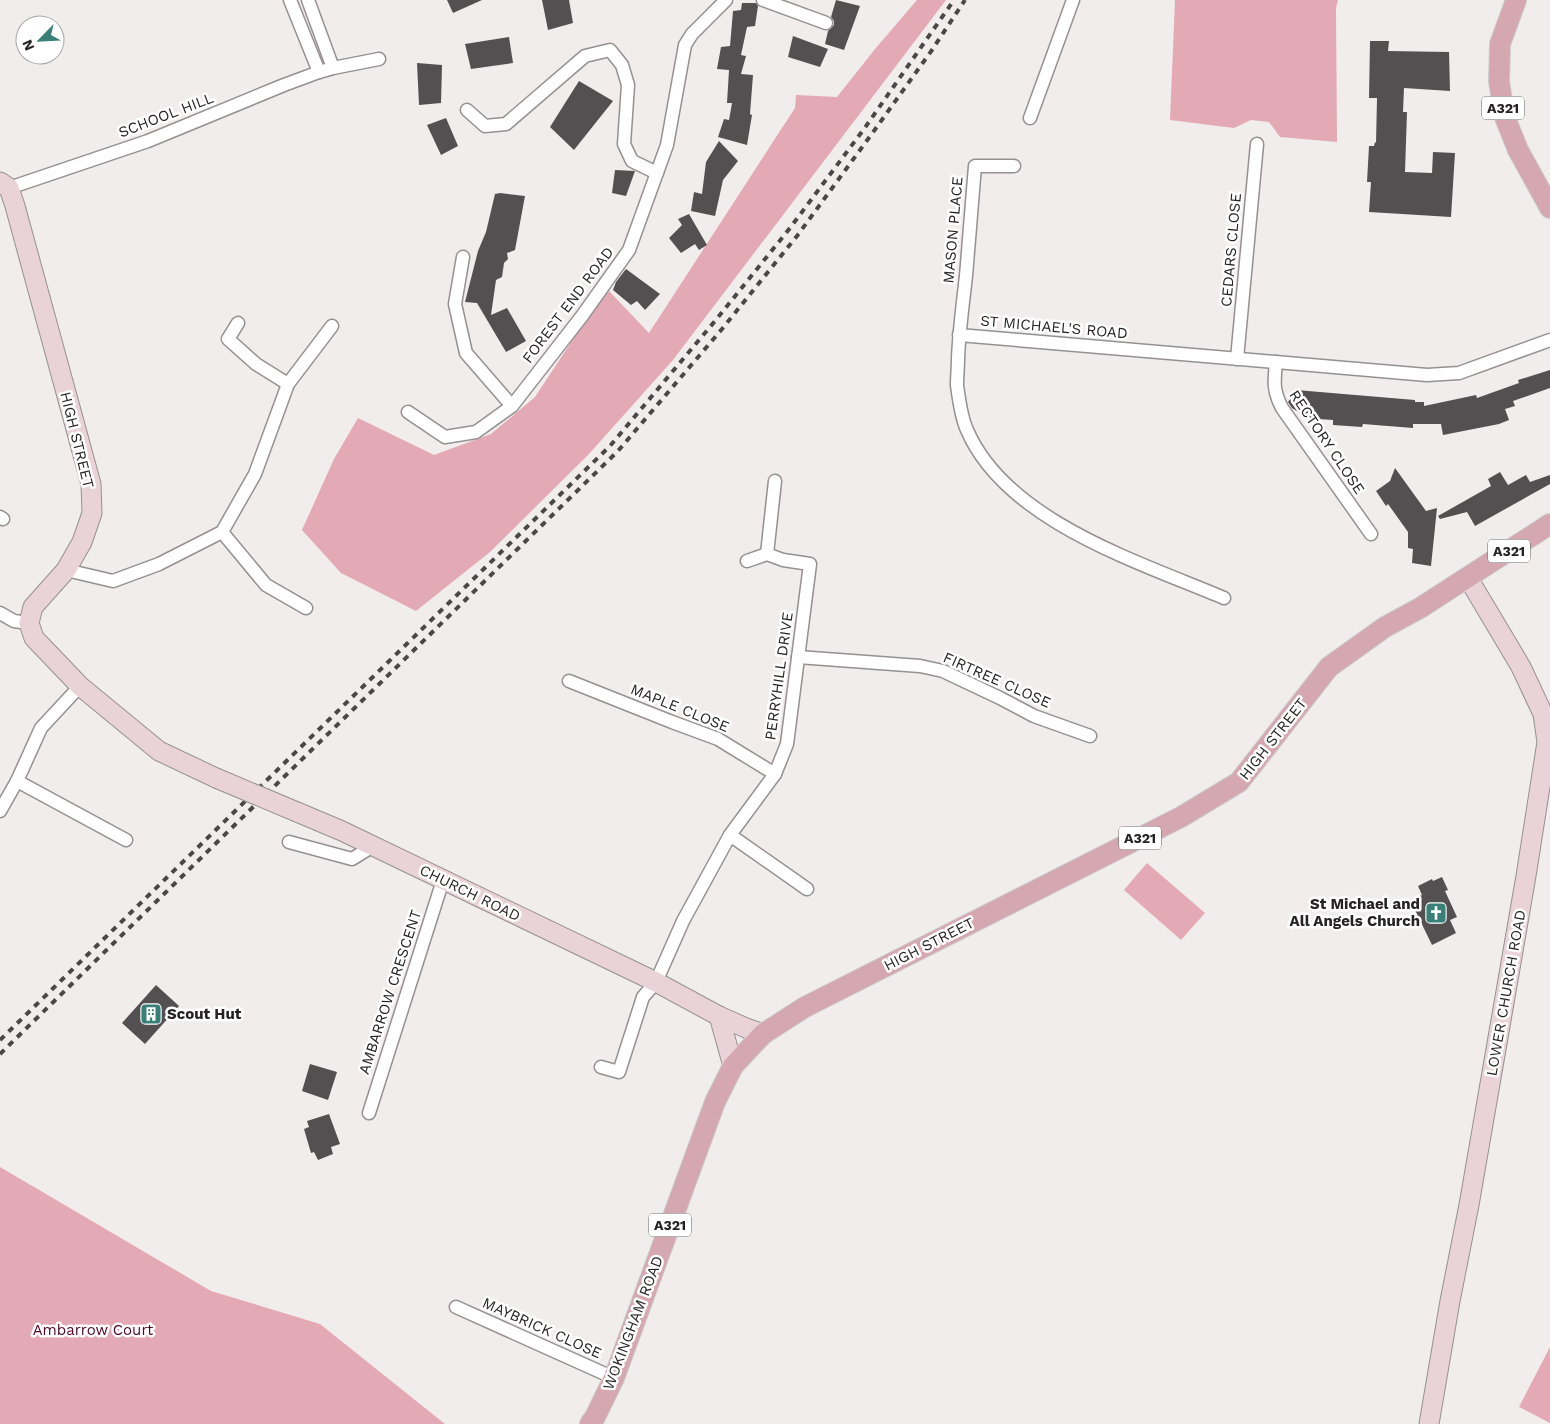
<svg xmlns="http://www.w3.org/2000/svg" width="1550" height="1424" viewBox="0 0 1550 1424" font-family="'Work Sans',sans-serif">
	<rect width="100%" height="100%" fill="#f2eded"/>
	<!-- green -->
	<g fill="#e3a9b4">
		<polygon points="917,0 946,0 673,360 589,454 490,552 416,611 341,573 302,530 334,459 358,418 434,455 491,434 535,397 591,312 609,291 649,333 795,108 796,95 837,97 875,49"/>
		<polygon points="1175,0 1338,0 1336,8 1337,142 1280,137 1269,122 1251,120 1234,128 1170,120"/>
		<polygon points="1147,863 1205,913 1181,940 1124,890"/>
		<polygon points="0,1167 211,1291 320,1324 445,1424 0,1424"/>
		<polygon points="1550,1347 1550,1423 1519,1407"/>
	</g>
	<!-- building -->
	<g fill="#545051">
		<polygon points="447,0 482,0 453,13"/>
		<polygon points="542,0 569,0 573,23 548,30"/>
		<polygon points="836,0 860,6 844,50 825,44 828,31 834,25 834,21 831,17"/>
		<polygon points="742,3 756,3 758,6 755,26 747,27 741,55 746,56 741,74 753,75 750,114 752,115 747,145 718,137 724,119 729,120 732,103 727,103 729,70 717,69 721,47 730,46 733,11 741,10"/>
		<polygon points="793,36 828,49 820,67 788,57"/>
		<polygon points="509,37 513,63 471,69 465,44"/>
		<polygon points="1370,41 1389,41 1388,51 1449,52 1450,91 1404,88 1403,112 1407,112 1405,172 1432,173 1433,152 1455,153 1451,217 1369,212 1371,182 1367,182 1369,146 1374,146 1375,142 1376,143 1377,98 1369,98"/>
		<polygon points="417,63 442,65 441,103 419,105"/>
		<polygon points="579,81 613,101 574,150 550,127"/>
		<polygon points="446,118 458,146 441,155 427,125"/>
		<polygon points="719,141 738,161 723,180 715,216 691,211 694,192 702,194 706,162"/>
		<polygon points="615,170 635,171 626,196 612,193"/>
		<polygon points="500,193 525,196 515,250 507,253 508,259 504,263 502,277 496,280 491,315 507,308 526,341 506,352 477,303 465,302 478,251 486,232 495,194"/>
		<polygon points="689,214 707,245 699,250 695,244 681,253 669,238 682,225 678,219"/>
		<polygon points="626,269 660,294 645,310 637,301 631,305 613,290 616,282"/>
		<polygon points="1550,370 1550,388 1513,401 1515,406 1505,409 1509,420 1499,424 1443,435 1441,424 1413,424 1413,428 1363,424 1362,427 1333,425 1333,420 1303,418 1303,415 1292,408 1288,402 1296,390 1415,400 1415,402 1424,402 1424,406 1476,395 1477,398 1519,383 1518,380"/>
		<polygon points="1395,468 1426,511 1437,508 1431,566 1412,563 1413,549 1408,548 1408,532 1388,504 1386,506 1376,491 1390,481"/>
		<polygon points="1500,472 1508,485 1526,475 1530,482 1550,475 1550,484 1475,526 1467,512 1440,519 1438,516 1491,486 1488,479"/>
		<polygon points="1442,877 1448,890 1445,891 1457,917 1450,920 1456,933 1432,945 1415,910 1418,907 1414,899 1422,895 1418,886 1432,879 1433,881"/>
		<polygon points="156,985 179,1006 145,1044 122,1023"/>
		<polygon points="310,1064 337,1072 328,1100 302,1091"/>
		<polygon points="329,1114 340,1144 331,1147 333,1154 318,1160 314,1152 311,1153 304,1129 309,1127 307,1121"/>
	</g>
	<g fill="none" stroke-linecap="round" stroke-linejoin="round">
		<!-- street casing -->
		<g stroke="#959091" stroke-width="15">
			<g id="street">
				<polyline points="290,0 319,72"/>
				<polyline points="308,0 333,68"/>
				<polyline points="763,0 826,23"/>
				<polyline points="467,110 485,126 506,124 585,56 610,50 622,65 628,85 624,144 632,161 657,173"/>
				<polyline points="1030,118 1073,0"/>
				<path d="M 1014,166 L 975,166 C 972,202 969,239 966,276 C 963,303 959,331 958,359 C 958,367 957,377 957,385 C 959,400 961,417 967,430 C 1006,521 1139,562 1224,598"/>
				<polyline points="9,188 148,141 284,85 319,72 333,68 379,59"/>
				<polyline points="463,257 455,304 466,353 512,406"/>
				<polyline points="238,323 228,339 256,364 288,384"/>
				<polyline points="959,335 1427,375 1459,373 1550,340"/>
				<polyline points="1237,359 1257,144"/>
				<path d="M 1276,362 C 1274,382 1273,391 1282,408 L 1371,534"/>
				<polyline points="408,412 445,437 476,432 512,406 582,316 629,250 667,145 685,45 692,34 726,0"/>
				<polyline points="0,517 3,519"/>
				<polyline points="222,532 266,585 306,608"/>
				<polyline points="767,554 775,481"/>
				<polyline points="66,570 113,581 159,564 222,532 255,474 288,384 332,326"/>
				<polyline points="0,613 14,621 29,623"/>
				<polyline points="798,657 920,666 943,671 1000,698 1034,716 1090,736"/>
				<polyline points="569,681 672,722 718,739 775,774"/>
				<polyline points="17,781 126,840"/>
				<polyline points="0,811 17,781 41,728 80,686"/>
				<polyline points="730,835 807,889"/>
				<polyline points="289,842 352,859 373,846"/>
				<polyline points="601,1067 619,1072 643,997 656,982 683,921 730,835 775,774 787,744 810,564 783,560 767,554 747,561"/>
				<polyline points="369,1113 443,880"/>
				<polyline points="456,1307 614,1378"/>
			</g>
		</g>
		<!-- secondary casing -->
		<g stroke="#959091" stroke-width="21">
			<g id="secondary">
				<polyline points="0,182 9,188 15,206 91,484 92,513 82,542 66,570 33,607 29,623 34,638 80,686 159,751 216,778"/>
				<polyline points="297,812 342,831 656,982 719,1016 746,1028 763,1034"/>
				<polyline points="719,1016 733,1066"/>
				<polyline points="1429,1424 1450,1301 1469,1205 1526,876 1547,742 1543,714 1521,667 1468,578"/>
			</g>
		</g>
		<!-- primary casing -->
		<g stroke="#cbcaca" stroke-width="22">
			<g id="primary">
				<polyline points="1516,0 1500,44 1499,81 1504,115 1518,150 1550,208"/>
				<polyline points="590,1424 595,1417 614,1378 715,1102 733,1066 763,1034 805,1007 1181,817 1239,782 1329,667 1385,627 1420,608 1550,524"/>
			</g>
		</g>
		<!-- street -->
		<use href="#street" stroke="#fff" stroke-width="12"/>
		<!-- secondary -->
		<use href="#secondary" stroke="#ead3d8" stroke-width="19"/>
		<!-- primary -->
		<use href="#primary" stroke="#d5a7b1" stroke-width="20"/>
		<!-- rail -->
		<g stroke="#494747" stroke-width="4" stroke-dasharray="6 6" stroke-linecap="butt">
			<polyline points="0,1040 610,446 715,321 790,228 864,129 954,0"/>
			<polyline points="0,1054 618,451 722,329 797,236 871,135 932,50 965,0"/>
		</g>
		<!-- secondary-bridge casing -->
		<g stroke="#959091" stroke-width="21" stroke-linecap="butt">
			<polyline id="secondary-bridge" points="216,778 297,812"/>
		</g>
		<!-- secondary-bridge -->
		<use href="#secondary-bridge" stroke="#ead3d8" stroke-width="19"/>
	</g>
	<!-- icons -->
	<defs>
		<g id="church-square" transform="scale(1.125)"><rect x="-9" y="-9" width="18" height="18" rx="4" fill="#387f78" stroke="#fff"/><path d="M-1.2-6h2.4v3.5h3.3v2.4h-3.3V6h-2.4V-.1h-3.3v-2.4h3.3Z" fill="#fff"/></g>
		<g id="building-square" transform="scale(1.125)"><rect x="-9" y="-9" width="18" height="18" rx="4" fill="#387f78" stroke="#fff"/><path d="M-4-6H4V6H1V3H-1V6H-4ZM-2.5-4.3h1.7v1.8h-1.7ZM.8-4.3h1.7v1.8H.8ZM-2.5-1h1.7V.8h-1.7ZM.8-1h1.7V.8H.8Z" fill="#fff"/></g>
	</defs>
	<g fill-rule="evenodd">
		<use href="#church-square" x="1436" y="913"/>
		<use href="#building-square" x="151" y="1014"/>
	</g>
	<g text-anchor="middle" stroke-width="5" stroke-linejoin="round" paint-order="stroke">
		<!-- shield labels -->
		<g fill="#fff" stroke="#666565" stroke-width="1">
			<rect x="1482" y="96.5" width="42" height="23" rx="4"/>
			<rect x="1488" y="539.5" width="42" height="23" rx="4"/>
			<rect x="1119" y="826.5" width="42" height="23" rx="4"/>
			<rect x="649" y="1213.5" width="42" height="23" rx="4"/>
		</g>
		<g font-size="14" font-weight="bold" fill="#252323">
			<text x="1503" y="113">A321</text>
			<text x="1509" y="556">A321</text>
			<text x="1140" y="843">A321</text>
			<text x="670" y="1230">A321</text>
		</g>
		<!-- street labels -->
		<g font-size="15" fill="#252323" stroke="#fff">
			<text transform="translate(166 115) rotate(-21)" y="5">SCHOOL HILL</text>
			<text transform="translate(953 230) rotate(-85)" y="5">MASON PLACE</text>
			<text transform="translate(1231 250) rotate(-85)" y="5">CEDARS CLOSE</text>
			<text transform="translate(568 305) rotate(-53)" y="5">FOREST END ROAD</text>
			<text transform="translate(1054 327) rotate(5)" y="5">ST MICHAEL'S ROAD</text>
			<text transform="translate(77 440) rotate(76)" y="5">HIGH STREET</text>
			<text transform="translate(1327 442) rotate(56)" y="5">RECTORY CLOSE</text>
			<text transform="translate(779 676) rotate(-82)" y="5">PERRYHILL DRIVE</text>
			<text transform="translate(997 680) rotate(24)" y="5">FIRTREE CLOSE</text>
			<text transform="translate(680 708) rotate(22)" y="5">MAPLE CLOSE</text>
			<text transform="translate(1273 739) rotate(-52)" y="5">HIGH STREET</text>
			<text transform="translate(470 893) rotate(26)" y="5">CHURCH ROAD</text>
			<text transform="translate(929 944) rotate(-27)" y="5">HIGH STREET</text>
			<text transform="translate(390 992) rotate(-72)" y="5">AMBARROW CRESCENT</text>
			<text transform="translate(1506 993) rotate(-80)" y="5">LOWER CHURCH ROAD</text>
			<text transform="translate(633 1323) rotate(-69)" y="5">WOKINGHAM ROAD</text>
			<text transform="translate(542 1328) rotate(24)" y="5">MAYBRICK CLOSE</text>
		</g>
		<!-- poi labels -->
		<g font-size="15" font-weight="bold" fill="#252323" stroke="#fff" text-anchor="end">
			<text x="1420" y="909">St Michael and<tspan x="1420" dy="17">All Angels Church</tspan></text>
			<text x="167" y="1019" text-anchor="start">Scout Hut</text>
		</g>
		<!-- park labels -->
		<g font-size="15" fill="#4f0821" stroke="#fff">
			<text x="93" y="1335">Ambarrow Court</text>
		</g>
	</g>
	<!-- north arrow -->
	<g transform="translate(40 40) rotate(246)"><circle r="24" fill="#ffffff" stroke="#a8a7a7"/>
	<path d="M0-4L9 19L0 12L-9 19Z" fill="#387f78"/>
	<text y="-8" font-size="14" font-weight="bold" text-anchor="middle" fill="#252323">N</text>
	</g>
</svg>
